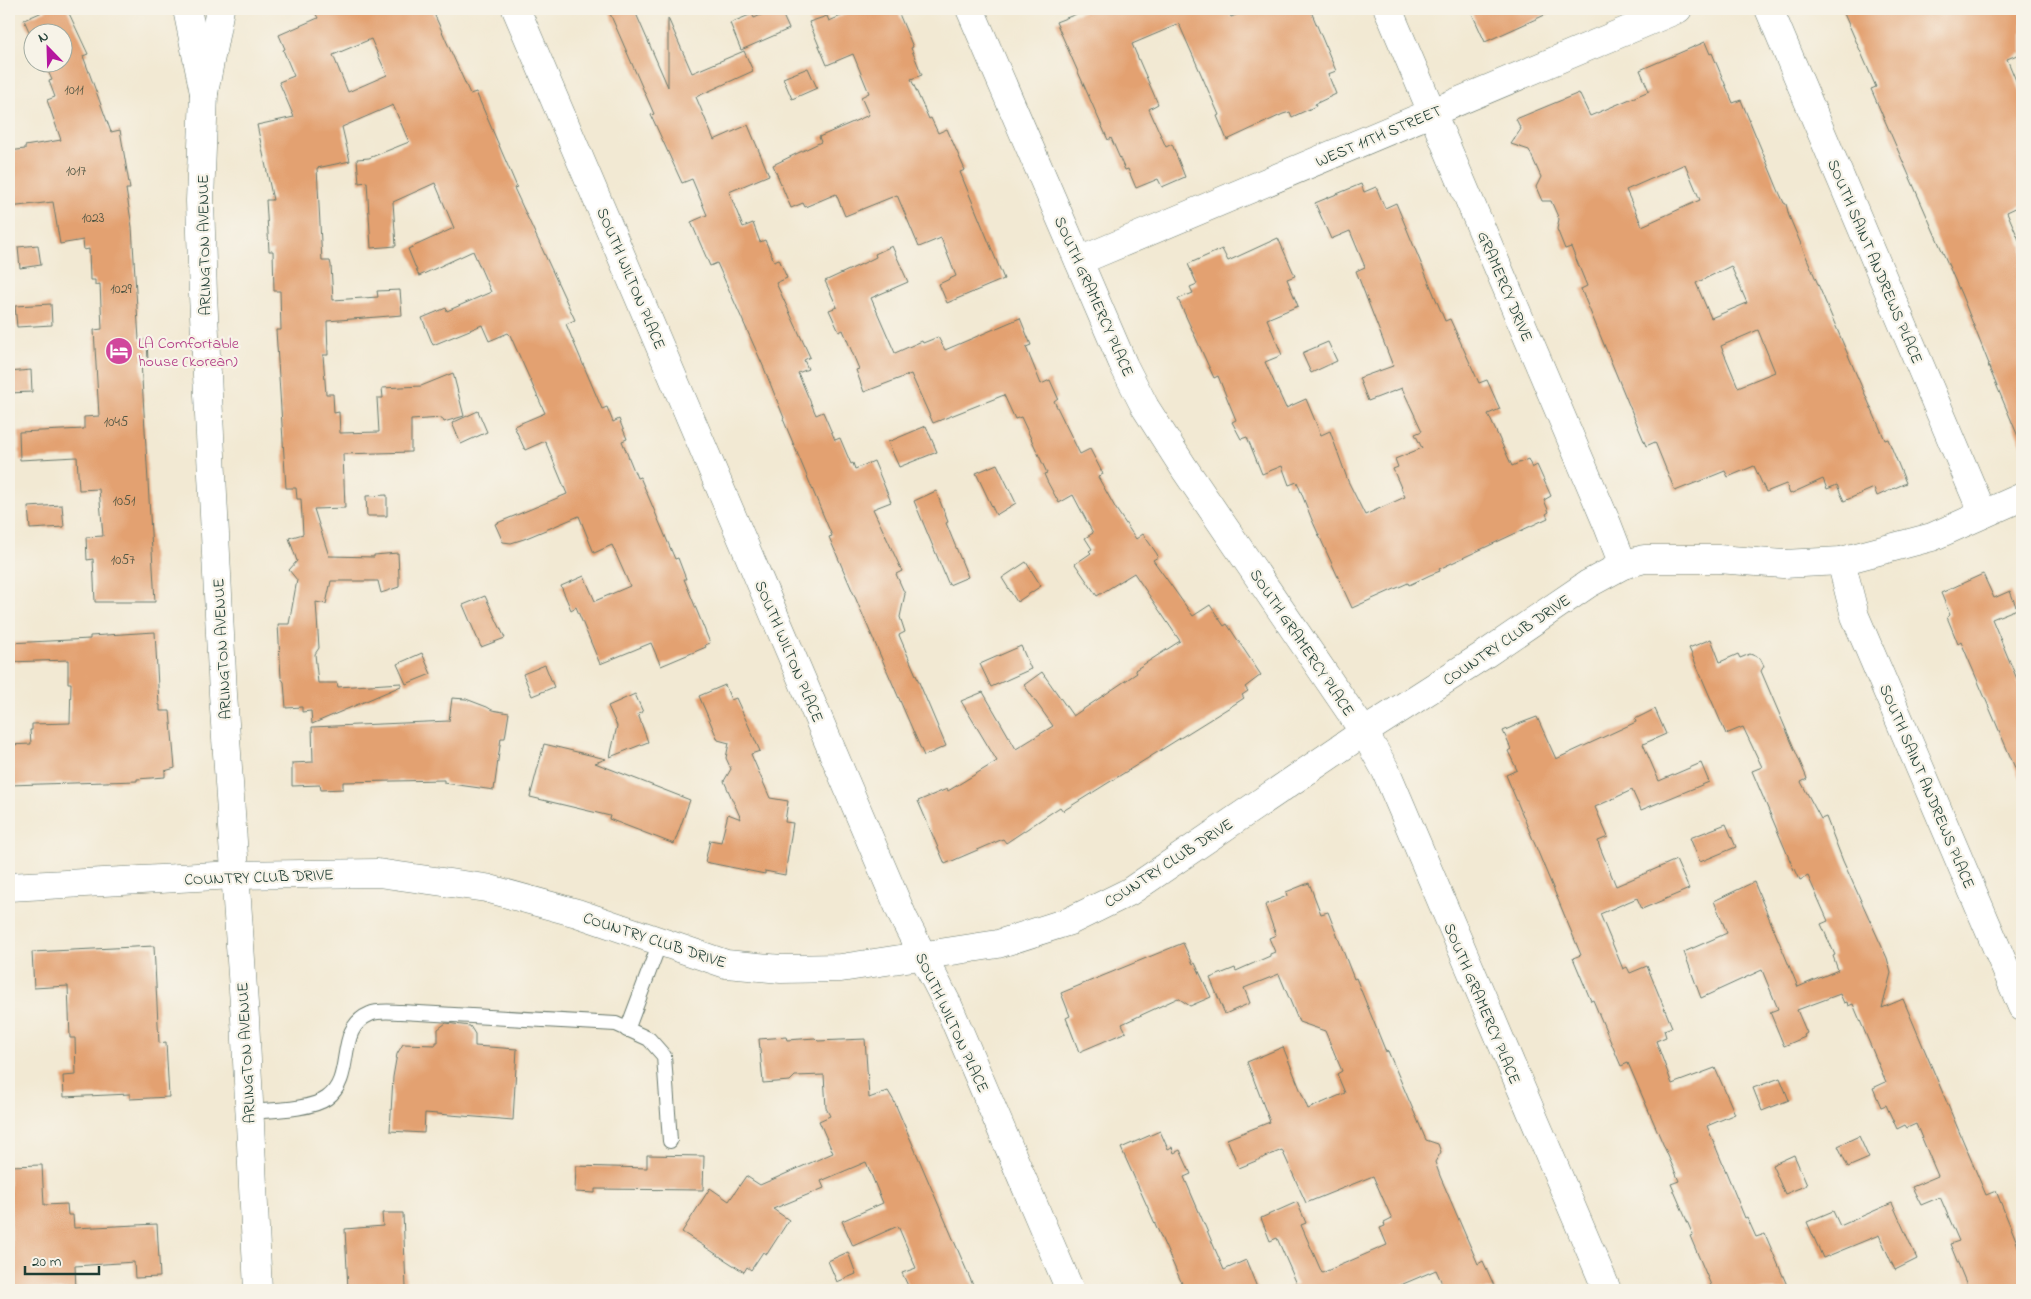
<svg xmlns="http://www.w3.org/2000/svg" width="2031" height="1299" viewBox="0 0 2031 1299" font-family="'Indie Flower',sans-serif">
	<rect width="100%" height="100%" fill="#f7f3e8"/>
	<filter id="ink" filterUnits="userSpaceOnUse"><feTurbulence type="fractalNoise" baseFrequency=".02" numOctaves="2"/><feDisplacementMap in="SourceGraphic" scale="10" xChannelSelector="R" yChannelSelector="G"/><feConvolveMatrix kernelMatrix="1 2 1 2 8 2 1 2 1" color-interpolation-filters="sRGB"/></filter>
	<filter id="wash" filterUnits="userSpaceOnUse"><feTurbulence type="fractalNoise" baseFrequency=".0096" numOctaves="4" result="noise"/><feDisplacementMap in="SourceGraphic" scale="20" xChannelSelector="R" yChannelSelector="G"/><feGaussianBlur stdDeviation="1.12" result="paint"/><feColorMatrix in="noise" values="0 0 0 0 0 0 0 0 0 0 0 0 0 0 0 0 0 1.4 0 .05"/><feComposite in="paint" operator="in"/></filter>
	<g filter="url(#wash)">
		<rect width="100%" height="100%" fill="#f2e9d3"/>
		<g id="blocks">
			<!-- building -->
			<g fill="#e3a171" fill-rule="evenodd">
				<polygon points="49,9 67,9 88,54 83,56 111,132 120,130 130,189 126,189 132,227 139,340 147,340 148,361 141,361 155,602 95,602 93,559 87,560 86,537 103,536 99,489 79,490 77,457 20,460 19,432 84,429 84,417 99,416 94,330 102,329 100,284 95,285 95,280 90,280 89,249 84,250 83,240 60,244 53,202 9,207 9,151 25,149 25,146 61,140 47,100 55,97 49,81 52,80 44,62 62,62 62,32 32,32 32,38 24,20"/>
				<path d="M 313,9 L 432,9 L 470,94 L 476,92 L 517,187 L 514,188 L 575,320 L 566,324 L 602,409 L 607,407 L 613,422 L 619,419 L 627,439 L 622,441 L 637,478 L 640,477 L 675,559 L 678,558 L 686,579 L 684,579 L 710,643 L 705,645 L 706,647 L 661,666 L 651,643 L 600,664 L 576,607 L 571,610 L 561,586 L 584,576 L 595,601 L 630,586 L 612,545 L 594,553 L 579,516 L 524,539 L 511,543 L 503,542 L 495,524 L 567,494 L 545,441 L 525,450 L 514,426 L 545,413 L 510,335 L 508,333 L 489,341 L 482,325 L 433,345 L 422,318 L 446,308 L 447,311 L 491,292 L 473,251 L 419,276 L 408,249 L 454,228 L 435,183 L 393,202 L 396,246 L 371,248 L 367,182 L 359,183 L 357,159 L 369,158 L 409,142 L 393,105 L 342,127 L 350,161 L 317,168 L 322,261 L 330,261 L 331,265 L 333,300 L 378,297 L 377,291 L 400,290 L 402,315 L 327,321 L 328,355 L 323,355 L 326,394 L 333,394 L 334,413 L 339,412 L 340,433 L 379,432 L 377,398 L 383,398 L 382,388 L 421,386 L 453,373 L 464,416 L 444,422 L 442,418 L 411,420 L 411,452 L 343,454 L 345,508 L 314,509 L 329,556 L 374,557 L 374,555 L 398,553 L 399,576 L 399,587 L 381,593 L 378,581 L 331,581 L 326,604 L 316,602 L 319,648 L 315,654 L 318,683 L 337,683 L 338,687 L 401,683 L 401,686 L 312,724 L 311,711 L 302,712 L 302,707 L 286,708 L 284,682 L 281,678 L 278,624 L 289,624 L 297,580 L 289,570 L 297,561 L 289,538 L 303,534 L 301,499 L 297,499 L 296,488 L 286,488 L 276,330 L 281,330 L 280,291 L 274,291 L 273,251 L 269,251 L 267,216 L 266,200 L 273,200 L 257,125 L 294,117 L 279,82 L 294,76 L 283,50 L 285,49 L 279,35 L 318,18 ZM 371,39 L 387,75 L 348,92 L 333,55 Z"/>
				<polygon points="608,9 634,9 668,87 668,18 692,73 744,51 753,71 696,97 714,140 748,125 769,175 729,192 743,227 753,223 760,242 765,240 774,261 779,259 787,278 776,283 810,357 804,360 808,369 798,373 816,415 823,412 835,440 840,438 851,464 853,463 855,469 874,461 891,502 873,509 902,571 896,574 905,594 900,617 905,632 899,635 946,746 924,756 829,537 832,536 783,419 784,418 764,368 717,263 710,266 691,222 707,215 692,179 682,183 651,115 654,114"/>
				<polygon points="775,9 780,9 789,29 741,50 730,23 752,14 754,18"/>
				<polygon points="858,9 897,9 913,47 911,48 922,75 911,79 929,119 931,118 938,133 947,129 965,170 960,172 1004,279 947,303 939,284 956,276 941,238 919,247 897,195 845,216 836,194 805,207 803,203 791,208 773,165 821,142 819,137 869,115 861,97 869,93 853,54 827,65 809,22 827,16 829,21"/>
				<polygon points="1089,9 1228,9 1231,17 1251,9 1310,9 1336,71 1328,74 1336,94 1315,104 1316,106 1292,117 1290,112 1283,114 1227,140 1217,116 1219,115 1179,24 1132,44 1158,104 1149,109 1166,147 1172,144 1185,177 1162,187 1158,179 1136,188 1128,169 1125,170 1111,138 1108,140 1056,22"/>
				<polygon points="1470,9 1558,9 1485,42"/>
				<polygon points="1842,9 2022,9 2022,53 2007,59 2022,95 2022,205 2007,212 2022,247 2022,446 1988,365 1989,364 1962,296 1871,89 1876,87"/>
				<path d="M 1705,42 L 1710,54 L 1712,53 L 1733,103 L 1741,100 L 1779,192 L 1784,203 L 1786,204 L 1789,216 L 1854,369 L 1885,440 L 1888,439 L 1906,483 L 1877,496 L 1874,488 L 1844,501 L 1837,485 L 1827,489 L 1823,479 L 1790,494 L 1786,484 L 1766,492 L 1754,466 L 1728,477 L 1725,471 L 1675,491 L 1655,442 L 1646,446 L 1581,289 L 1587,286 L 1571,247 L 1565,249 L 1557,229 L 1559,219 L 1551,201 L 1542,201 L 1536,187 L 1541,177 L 1529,150 L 1511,144 L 1521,129 L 1516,119 L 1579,93 L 1590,116 L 1649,91 L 1640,70 ZM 1685,164 L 1700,200 L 1642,226 L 1626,190 ZM 1731,266 L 1747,303 L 1711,318 L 1696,283 ZM 1758,330 L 1775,372 L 1738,387 L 1721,346 Z"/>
				<polygon points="808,68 817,88 792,99 783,78"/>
				<polygon points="1361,184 1364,192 1376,187 1385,208 1396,203 1445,321 1450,319 1479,383 1487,380 1500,409 1488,414 1512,466 1528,459 1532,468 1537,465 1551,496 1544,500 1549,512 1546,514 1548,518 1439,569 1440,571 1430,575 1409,585 1408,583 1352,608 1312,520 1297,482 1289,485 1282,466 1262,474 1247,437 1241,439 1232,422 1236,420 1218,376 1214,378 1178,299 1193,293 1190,287 1197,284 1188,264 1222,249 1228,261 1278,238 1295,276 1287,279 1298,306 1267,319 1282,355 1265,362 1286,408 1306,399 1321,435 1330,431 1348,481 1365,515 1405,497 1393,469 1398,467 1395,459 1422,448 1415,434 1422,431 1402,388 1368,401 1359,378 1393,366 1356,271 1365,267 1350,231 1331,239 1315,203"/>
				<polygon points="38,245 41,265 20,268 18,247"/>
				<polygon points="892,246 908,282 871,298 895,353 922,341 923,343 938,337 945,350 1020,318 1031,345 1026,347 1041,384 1050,380 1058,398 1054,401 1080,454 1090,449 1103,474 1098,477 1116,509 1136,539 1143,534 1157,554 1158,557 1153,560 1193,616 1210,605 1224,626 1227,624 1261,675 1245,687 1248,691 1242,695 1244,698 1238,702 1063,811 1060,807 1006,843 1003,839 945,864 918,801 947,789 948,791 997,761 961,701 983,692 1016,749 1053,726 1024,685 1042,672 1073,716 1137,673 1135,670 1180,641 1134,573 1097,596 1075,564 1091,553 1089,551 1092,549 1085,538 1093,533 1073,495 1059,503 1047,481 1044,474 1047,473 1021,417 1015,419 1004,395 933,423 911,374 864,392 856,370 859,369 843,330 839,332 829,310 837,307 825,281 864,263 876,257 875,254"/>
				<polygon points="51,304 52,325 17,327 15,306"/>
				<polygon points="1328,342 1337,361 1311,373 1302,353"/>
				<polygon points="31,370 32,392 9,393 9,372"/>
				<polygon points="478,411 487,432 461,444 452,423"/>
				<polygon points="926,426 937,452 899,467 888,442"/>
				<polygon points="997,464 1016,503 996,515 976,473"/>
				<polygon points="936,491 948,522 946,523 968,577 949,585 914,501"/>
				<polygon points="387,495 387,516 367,516 366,496"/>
				<polygon points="62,505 64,527 30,529 28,507"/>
				<polygon points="1026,562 1041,586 1017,602 1002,578"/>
				<polygon points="1983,574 1994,598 2010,591 2017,609 1992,619 2022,691 2022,784 1961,642 1958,644 1947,617 1950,615 1941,593"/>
				<polygon points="485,596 505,638 481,647 463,605"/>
				<polygon points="155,632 159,705 160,705 160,711 170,711 175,768 165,771 165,777 137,779 137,781 9,785 9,745 31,744 30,730 32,730 32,724 70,723 71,683 68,683 68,660 9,662 9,643 90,639 90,636"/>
				<polygon points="1711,639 1720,662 1738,654 1740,658 1750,654 1760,658 1764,666 1761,671 1806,776 1807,779 1801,782 1821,819 1826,817 1843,861 1887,958 1891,973 1882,1008 1903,999 1986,1195 1996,1191 2016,1240 2022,1259 2022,1290 1969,1290 1950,1244 1959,1241 1940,1197 1921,1205 1912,1187 1938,1176 1916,1124 1907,1128 1905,1125 1897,1129 1886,1105 1881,1107 1873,1088 1886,1082 1853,1004 1848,1006 1847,1002 1844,1003 1840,994 1797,1010 1807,1033 1804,1035 1805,1037 1784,1046 1770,1012 1778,1009 1762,970 1701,998 1684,952 1727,933 1714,901 1754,882 1798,987 1838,970 1833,956 1835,955 1821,924 1828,921 1808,876 1800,880 1795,869 1794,870 1752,771 1762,767 1743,727 1726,734 1689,648"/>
				<polygon points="1021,646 1031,669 991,687 980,664"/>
				<polygon points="422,653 431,674 406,684 397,664"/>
				<polygon points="545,665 554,687 532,696 523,674"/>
				<polygon points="725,685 731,700 736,698 760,751 751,754 770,798 788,801 785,822 793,823 785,875 765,871 765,874 705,862 710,840 721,842 728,814 741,819 724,781 731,769 726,758 729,743 718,740 699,696"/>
				<polygon points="635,694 643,712 638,714 648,742 610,757 617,726 608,706"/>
				<polygon points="452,698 466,699 487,707 492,710 509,713 505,738 501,738 494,790 444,783 444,780 343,782 343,789 321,790 320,785 292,786 292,763 313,762 312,727 449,721"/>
				<polygon points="1655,709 1666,734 1643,744 1659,781 1701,763 1709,782 1641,810 1632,790 1595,807 1608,837 1598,841 1599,845 1616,886 1676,860 1689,889 1642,909 1637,898 1600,914 1623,969 1627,967 1630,973 1647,966 1672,1027 1664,1030 1666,1037 1656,1041 1672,1084 1715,1068 1735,1114 1707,1126 1745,1218 1747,1217 1756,1237 1765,1234 1789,1290 1713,1290 1690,1236 1693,1235 1671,1184 1679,1181 1628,1063 1621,1066 1593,1000 1591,1001 1573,958 1581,955 1506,775 1517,770 1508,751 1511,749 1503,731 1521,723 1537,717 1556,759 1636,722 1635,719"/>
				<polygon points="544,744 606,759 595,763 690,800 674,844 609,819 610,816 530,797"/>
				<polygon points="1726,824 1736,847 1700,862 1690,838"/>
				<polygon points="1309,883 1321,914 1328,912 1354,979 1356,978 1386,1052 1388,1051 1426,1140 1438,1144 1441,1152 1435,1162 1440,1176 1478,1264 1483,1261 1496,1290 1445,1290 1436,1270 1389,1290 1282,1290 1297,1284 1277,1238 1270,1241 1261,1218 1297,1202 1306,1223 1301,1225 1322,1273 1387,1245 1380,1228 1385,1226 1384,1223 1392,1219 1373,1176 1306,1203 1282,1150 1239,1168 1227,1139 1270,1122 1247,1062 1283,1047 1308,1109 1345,1093 1337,1074 1342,1071 1325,1031 1299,1022 1279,974 1244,988 1250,1003 1225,1014 1210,978 1235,968 1236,971 1270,956 1270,954 1275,952 1269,938 1276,935 1265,905 1287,896 1286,892"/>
				<polygon points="1183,943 1193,964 1195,963 1211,997 1190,1006 1178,998 1122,1024 1126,1032 1079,1052 1066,1018 1070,1016 1061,993"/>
				<polygon points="154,946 159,1043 166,1042 169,1097 130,1099 130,1094 64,1097 63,1076 76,1075 75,1038 70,1038 68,986 34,988 32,952"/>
				<polygon points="446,1023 470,1026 475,1034 475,1046 517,1049 513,1120 425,1113 424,1133 390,1131 393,1077 397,1054 403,1044 436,1045 436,1042 438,1042 438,1029"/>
				<polygon points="786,1037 787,1040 815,1038 818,1041 865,1039 869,1098 888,1091 894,1101 975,1290 910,1290 902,1273 916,1268 898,1226 853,1246 842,1221 883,1203 866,1162 821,1181 824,1188 773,1209 789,1220 767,1254 763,1252 751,1270 747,1267 744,1272 682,1232 710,1188 729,1201 746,1176 760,1185 833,1153 819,1121 830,1116 826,1108 824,1075 795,1076 790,1081 763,1083 759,1039"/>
				<polygon points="1780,1078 1789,1100 1762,1111 1753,1088"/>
				<polygon points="1160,1131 1168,1149 1172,1147 1174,1153 1180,1150 1191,1174 1184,1177 1224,1270 1246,1260 1258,1290 1179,1290 1184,1288 1121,1148"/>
				<polygon points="1859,1136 1869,1158 1848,1167 1838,1146"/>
				<polygon points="647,1155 704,1156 703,1190 595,1189 595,1193 575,1192 576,1166 647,1168"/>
				<polygon points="1794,1155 1807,1185 1785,1194 1772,1165"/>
				<polygon points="42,1165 44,1205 67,1204 68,1215 73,1215 74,1228 157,1224 160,1277 135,1278 134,1262 75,1266 76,1290 10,1290 9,1250 12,1250 9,1166"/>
				<polygon points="1892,1203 1917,1259 1895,1270 1879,1235 1823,1258 1807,1222 1833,1211 1840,1226"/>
				<polygon points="382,1213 403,1213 406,1288 348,1290 345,1229 383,1226"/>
				<polygon points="848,1252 856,1274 837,1282 828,1261"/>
			</g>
		</g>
	</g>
	<g filter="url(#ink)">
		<use href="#blocks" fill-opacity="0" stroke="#69796c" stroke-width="1"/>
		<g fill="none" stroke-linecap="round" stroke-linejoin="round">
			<!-- lane casing -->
			<g stroke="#69796c" stroke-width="16">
				<g id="lane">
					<polyline points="627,1030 660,942"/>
					<path d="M 248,1112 C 269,1110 311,1110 327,1098 C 356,1077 334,1029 370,1014 C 378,1010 392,1012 401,1012 L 616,1024 L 649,1039 L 664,1056 L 670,1141"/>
				</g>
			</g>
			<!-- street casing -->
			<g stroke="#69796c" stroke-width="29">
				<g id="street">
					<polyline points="516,9 903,917 948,1005 1070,1290"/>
					<polyline points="970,9 1124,366 1145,407 1184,468 1364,732 1386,771 1607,1290"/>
					<polyline points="1388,9 1608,526 1623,565"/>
					<polyline points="1769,9 1983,514"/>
					<polyline points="1841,561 1855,616 2022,1007"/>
				</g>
			</g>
			<!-- secondary casing -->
			<g stroke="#69796c" stroke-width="29">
				<g id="secondary">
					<polyline points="220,9 204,93 200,201 203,295 223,694 245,1019 258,1290"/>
					<polyline points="1079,261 1678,9"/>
					<polyline points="9,887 235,875 378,873 486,888 577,913 726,964 781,969 841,968 998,944 1070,921 1129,892 1364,732 1487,653 1588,584 1623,565 1644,559 1718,559 1783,564 1841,561 1932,537 2022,497"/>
				</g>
			</g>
			<!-- primary casing -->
			<g stroke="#69796c" stroke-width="29">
				<polyline id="primary" points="187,9 204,93"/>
			</g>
			<!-- lane -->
			<use href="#lane" stroke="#fff" stroke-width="14"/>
			<!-- street -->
			<use href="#street" stroke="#fff" stroke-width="28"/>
			<!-- secondary -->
			<use href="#secondary" stroke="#fff" stroke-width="28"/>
			<!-- primary -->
			<use href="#primary" stroke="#fff" stroke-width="28"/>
		</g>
	</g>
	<!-- icons -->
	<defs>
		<g id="hotel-disc" transform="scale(1.4375)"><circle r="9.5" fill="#d1479c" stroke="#f7f3e8"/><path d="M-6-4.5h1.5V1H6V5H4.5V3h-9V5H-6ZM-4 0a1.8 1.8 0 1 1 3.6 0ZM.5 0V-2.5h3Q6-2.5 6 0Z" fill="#fff"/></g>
	</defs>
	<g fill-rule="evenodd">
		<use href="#hotel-disc" x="119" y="351"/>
	</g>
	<g text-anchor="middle" stroke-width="4.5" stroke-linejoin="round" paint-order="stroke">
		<!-- number labels -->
		<g font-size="14" fill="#505643">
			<text x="74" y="94">1011</text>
			<text x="76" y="175">1017</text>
			<text x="93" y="222">1023</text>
			<text x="121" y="293">1029</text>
			<text x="116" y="426">1045</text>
			<text x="124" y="505">1051</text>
			<text x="123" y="564">1057</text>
		</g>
		<!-- street labels -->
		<g font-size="16" fill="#1f3d34" stroke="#f7f3e8">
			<text transform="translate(1378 135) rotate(-23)" y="6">WEST 11TH STREET</text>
			<text transform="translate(203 245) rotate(-91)" y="6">ARLINGTON AVENUE</text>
			<text transform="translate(1876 261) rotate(67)" y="6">SOUTH SAINT ANDREWS PLACE</text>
			<text transform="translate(632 278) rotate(67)" y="6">SOUTH WILTON PLACE</text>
			<text transform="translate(1506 286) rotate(67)" y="6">GRAMERCY DRIVE</text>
			<text transform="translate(1095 296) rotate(66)" y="6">SOUTH GRAMERCY PLACE</text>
			<text transform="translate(1506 639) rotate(-34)" y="6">COUNTRY CLUB DRIVE</text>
			<text transform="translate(1303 642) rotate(56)" y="6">SOUTH GRAMERCY PLACE</text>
			<text transform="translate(221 649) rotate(-93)" y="6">ARLINGTON AVENUE</text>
			<text transform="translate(790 651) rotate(67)" y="6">SOUTH WILTON PLACE</text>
			<text transform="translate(1928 786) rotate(67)" y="6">SOUTH SAINT ANDREWS PLACE</text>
			<text transform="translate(1168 862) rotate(-33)" y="6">COUNTRY CLUB DRIVE</text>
			<text transform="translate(259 876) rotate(-2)" y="6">COUNTRY CLUB DRIVE</text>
			<text transform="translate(655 939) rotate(18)" y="6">COUNTRY CLUB DRIVE</text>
			<text transform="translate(1483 1003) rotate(67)" y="6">SOUTH GRAMERCY PLACE</text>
			<text transform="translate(953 1022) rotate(65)" y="6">SOUTH WILTON PLACE</text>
			<text transform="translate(245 1053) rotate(-93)" y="6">ARLINGTON AVENUE</text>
		</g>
		<!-- hotel labels -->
		<g font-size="16" fill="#b23c85" stroke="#f7f3e8" text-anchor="start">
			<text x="138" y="348">LA Comfortable<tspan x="138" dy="18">house (korean)</tspan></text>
		</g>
	</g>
	<!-- margin -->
	<rect width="2031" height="1299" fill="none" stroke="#f7f3e8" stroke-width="30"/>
	<!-- north arrow -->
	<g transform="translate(48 48) rotate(337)"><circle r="24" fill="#f7f3e8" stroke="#a1aaa0"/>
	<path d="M0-4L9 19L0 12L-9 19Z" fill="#b5179e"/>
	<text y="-8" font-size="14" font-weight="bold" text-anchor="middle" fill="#1f3d34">N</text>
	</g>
	<!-- scale -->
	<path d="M25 1266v8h74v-8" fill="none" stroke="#1f3d34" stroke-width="2.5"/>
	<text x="32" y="1266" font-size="15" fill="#1f3d34" stroke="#f7f3e8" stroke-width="4" paint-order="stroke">20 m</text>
</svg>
